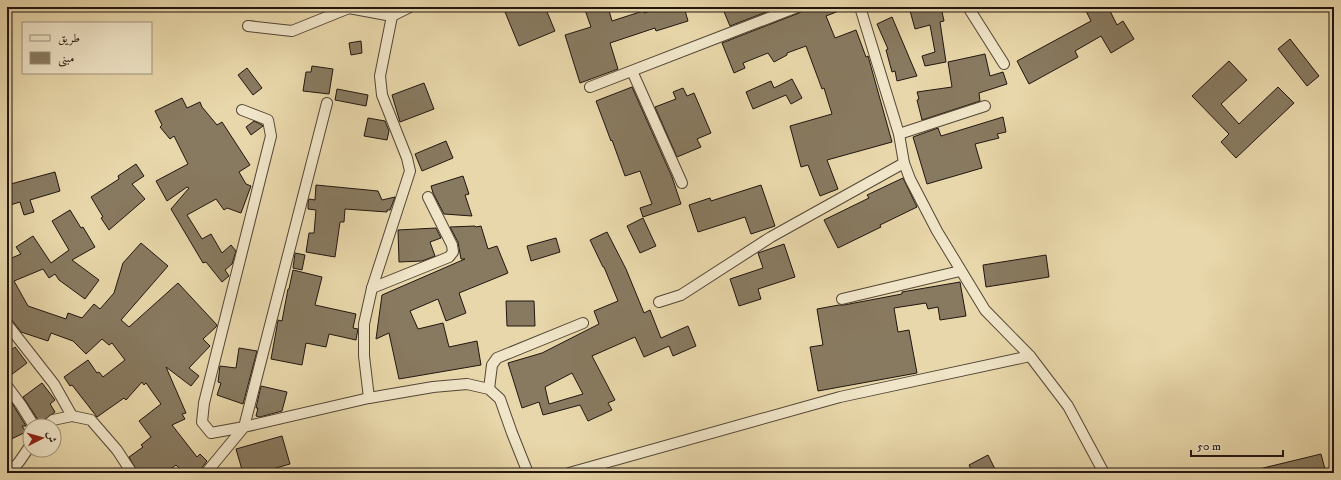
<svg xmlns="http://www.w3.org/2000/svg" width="1341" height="480" viewBox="0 0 1341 480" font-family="'IM FELL DW Pica',Amiri,serif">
	<rect width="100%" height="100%" fill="#e8d7aa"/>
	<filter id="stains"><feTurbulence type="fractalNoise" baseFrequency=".005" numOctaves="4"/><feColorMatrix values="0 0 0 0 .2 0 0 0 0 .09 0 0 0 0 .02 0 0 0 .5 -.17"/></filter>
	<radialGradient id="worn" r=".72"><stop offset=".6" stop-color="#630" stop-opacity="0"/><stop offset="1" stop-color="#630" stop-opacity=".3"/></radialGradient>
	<!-- building -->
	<g fill="#887a60" stroke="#211610" fill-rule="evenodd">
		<polygon points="503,7 545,7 555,31 519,46"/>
		<polygon points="584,7 608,7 612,21 643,11 644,13 662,7 684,7 688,21 656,31 655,28 610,43 618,69 580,83 565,35 591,27"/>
		<polygon points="722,7 779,7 730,26"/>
		<polygon points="803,7 849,7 826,16 835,38 856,30 866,57 868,56 892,142 827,160 838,189 820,196 808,165 801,167 790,126 832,114 824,88 822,89 806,46 787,53 787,55 774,62 768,53 743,63 745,68 734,73 722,43 799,13 802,11"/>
		<polygon points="909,7 941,7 944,21 940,22 946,62 925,66 922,56 935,52 930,25 915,29"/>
		<polygon points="1084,7 1108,7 1117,25 1123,21 1134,39 1111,53 1101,36 1075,51 1078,57 1029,84 1017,61 1091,21"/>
		<polygon points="892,17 917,76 897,81 895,71 892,72 886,50 888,49 877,24"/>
		<polygon points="1290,39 1319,76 1307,86 1278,49"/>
		<polygon points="361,41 362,53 351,55 349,43"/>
		<polygon points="985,54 990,76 1003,72 1007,84 979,93 980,101 922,120 917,100 919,99 917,92 952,87 948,62"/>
		<polygon points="1229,61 1247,80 1221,104 1239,124 1278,87 1294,103 1236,158 1221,142 1229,134 1192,96"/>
		<polygon points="312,66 333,69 329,94 303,91 306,72 311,72"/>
		<polygon points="247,68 262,88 253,95 238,75"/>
		<polygon points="792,79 802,98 791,104 786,95 753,109 746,92 771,81 774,88"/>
		<polygon points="424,83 434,109 400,122 392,95"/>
		<polygon points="632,87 672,177 681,204 643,217 640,208 652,204 640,171 625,176 612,140 611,141 596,101"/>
		<polygon points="683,88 687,96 694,93 711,133 697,139 701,147 677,157 655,107 676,99 673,92"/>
		<polygon points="337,89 368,95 366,106 335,100"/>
		<polygon points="182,98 187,108 200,102 202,107 217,125 222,122 250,165 239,172 246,184 251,186 241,213 227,208 224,210 216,199 187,215 202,239 211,234 222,253 231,245 236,251 232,264 225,270 229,276 222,282 206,262 203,263 171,209 189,188 187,187 167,201 156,181 188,164 174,136 170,139 160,127 162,125 155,111"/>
		<polygon points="1003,117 1006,132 997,134 999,138 975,144 982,168 927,184 913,137 938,128 941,136"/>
		<polygon points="368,118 385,121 389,131 387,140 364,136"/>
		<polygon points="254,121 262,125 263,126 251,135 246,127"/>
		<polygon points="446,141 453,158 422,171 415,154"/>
		<polygon points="136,164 144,176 132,184 145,199 109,230 101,218 103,217 91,197 119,179 118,176"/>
		<polygon points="55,172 60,191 30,200 34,212 24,215 20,202 7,206 7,185"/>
		<polygon points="463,176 469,194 465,195 472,216 444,214 433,193 431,186"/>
		<polygon points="903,178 917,207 880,225 881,227 838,248 824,220 869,198 867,195"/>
		<polygon points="316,185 378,191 382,200 395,197 390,210 387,210 387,212 345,209 344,222 340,222 335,257 306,252 309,233 314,233 316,210 308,209 308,202 309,199 315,200"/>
		<polygon points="761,185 775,226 751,234 745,217 698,232 689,205 710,198 711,201"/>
		<polygon points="70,210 81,228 83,227 95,247 72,260 99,280 85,299 59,280 55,274 49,278 43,269 14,281 28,306 66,319 68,313 82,318 94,304 100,309 114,293 123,263 141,243 168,266 121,320 129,327 178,283 217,325 216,327 203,339 210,346 189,368 199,376 191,386 166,367 186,413 182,414 185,419 172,425 197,457 200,454 207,461 201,469 200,473 184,473 176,465 165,473 138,473 129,457 143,447 141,445 151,437 139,421 161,404 146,383 144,385 142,382 126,400 124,398 97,417 72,385 70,386 64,377 88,360 97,373 99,372 103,377 125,360 112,343 109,345 102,339 86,354 73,341 51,333 48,341 21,332 12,320 7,318 7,260 21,254 16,247 33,236 51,263 69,250 52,221"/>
		<polygon points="643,218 656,246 640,253 627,226"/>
		<polygon points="475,226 476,227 481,226 488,249 497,246 508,273 459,293 466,313 446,321 438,299 410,311 418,329 443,323 449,347 477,341 481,365 399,379 389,333 376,339 382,295 465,259 461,259 458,242 450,227"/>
		<polygon points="436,228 441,238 430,242 435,256 422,261 399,262 398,230"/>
		<path d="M 607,232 L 626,269 L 644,313 L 650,310 L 661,338 L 688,326 L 696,346 L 673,356 L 669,346 L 644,357 L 635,337 L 592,356 L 615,400 L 608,403 L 612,410 L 588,421 L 580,405 L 543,415 L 539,402 L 522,408 L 508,363 L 542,353 L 599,324 L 594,311 L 618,301 L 604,267 L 603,267 L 590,240 ZM 572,373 L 583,394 L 549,404 L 545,387 Z"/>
		<polygon points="556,238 560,252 531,261 527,246"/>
		<polygon points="784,244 795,277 758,289 761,299 739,306 730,279 763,268 758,253"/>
		<polygon points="295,253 305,255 302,270 293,268"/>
		<polygon points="1046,255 1049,277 986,287 983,265"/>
		<polygon points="293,270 322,277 315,305 356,314 353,328 358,329 356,340 329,334 326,347 306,343 302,365 271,359 277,326 278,320 282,321 288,289 289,289"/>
		<polygon points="960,282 966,316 940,320 938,307 928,309 926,303 894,308 898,332 909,330 917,373 818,391 810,347 823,345 817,309 839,305 844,305 902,294 902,292"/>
		<polygon points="506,301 534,301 535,326 507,326"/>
		<polygon points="15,347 27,363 7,378 7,353"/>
		<polygon points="239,348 257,351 243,404 217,395 221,383 218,382 220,366 236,368"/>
		<polygon points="42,383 55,400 50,404 55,412 40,423 23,397"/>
		<polygon points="261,386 287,392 282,411 260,417 256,416 258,408 256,408"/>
		<polygon points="12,403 26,426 22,426 26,432 7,441 7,406"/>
		<polygon points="282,436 290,464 258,473 243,473 236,449"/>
		<polygon points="1321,454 1326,473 1259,473 1259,469"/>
		<polygon points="988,455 997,473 973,473 969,465"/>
	</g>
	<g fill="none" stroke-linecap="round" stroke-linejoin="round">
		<!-- minor casing -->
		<g stroke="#534636" stroke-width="12">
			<g id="minor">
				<polyline points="860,7 899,134 904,163 910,179 937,231 985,310 1030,356 1068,406 1104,473"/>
				<polyline points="968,7 1004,64"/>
				<polyline points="248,26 292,31 349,8 392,16 410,7"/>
				<polyline points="632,71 682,183"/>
				<polyline points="590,87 797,7"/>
				<polyline points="242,110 268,120 271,136 204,403 202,422 211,433 244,427 327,103"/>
				<polyline points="899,134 985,106"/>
				<polyline points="372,288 449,257 453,252 452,245 428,197"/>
				<polyline points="842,299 960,271"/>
				<polyline points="659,302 681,295 771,237 904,163"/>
				<polyline points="7,324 54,384 72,416"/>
				<polyline points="7,386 21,405 34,426"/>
				<polyline points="489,389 492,365 497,358 583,323"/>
				<polyline points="369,398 364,356 364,324 372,288 410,171 407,158 382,95 380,76 392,16"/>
				<polyline points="46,426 53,420 72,416 91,420 117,450 132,473"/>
				<polyline points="9,473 19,462 30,446"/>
				<polyline points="206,473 244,427 369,398 433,387 467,384 489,389 500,399 512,433 528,473"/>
				<polyline points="569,473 840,397 1030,356"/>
			</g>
		</g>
		<!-- minor -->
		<use href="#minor" stroke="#f0e5c8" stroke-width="10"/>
	</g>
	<!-- margin -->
	<rect width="1341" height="480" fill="none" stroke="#e8d7aa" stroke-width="24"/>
	<rect x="8" y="8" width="1325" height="464" fill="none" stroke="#211610" stroke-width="2"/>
	<rect x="12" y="12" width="1317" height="456" fill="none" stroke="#211610"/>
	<!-- legend -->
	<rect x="22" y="22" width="130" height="52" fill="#f0e5c8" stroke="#9d927e"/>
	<rect x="30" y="35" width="20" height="6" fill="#f0e5c8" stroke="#9d927e"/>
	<text x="58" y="42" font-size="12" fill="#211610">طريق</text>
	<rect x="30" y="52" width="20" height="12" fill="#887a60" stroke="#9d927e"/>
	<text x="58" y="62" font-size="12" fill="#211610">مبنى</text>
	<!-- north arrow -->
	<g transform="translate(42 438) rotate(84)"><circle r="19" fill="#f0e5c8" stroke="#9d927e"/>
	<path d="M0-3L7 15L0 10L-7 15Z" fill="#8f2418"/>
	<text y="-6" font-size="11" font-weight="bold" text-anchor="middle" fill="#211610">ش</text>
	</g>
	<!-- scale -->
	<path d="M1191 450v6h92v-6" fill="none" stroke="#211610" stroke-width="2"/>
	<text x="1197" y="450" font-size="12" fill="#211610" stroke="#f0e5c8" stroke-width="3" paint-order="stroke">50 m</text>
	<rect width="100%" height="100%" filter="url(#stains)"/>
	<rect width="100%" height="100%" fill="url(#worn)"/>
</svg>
